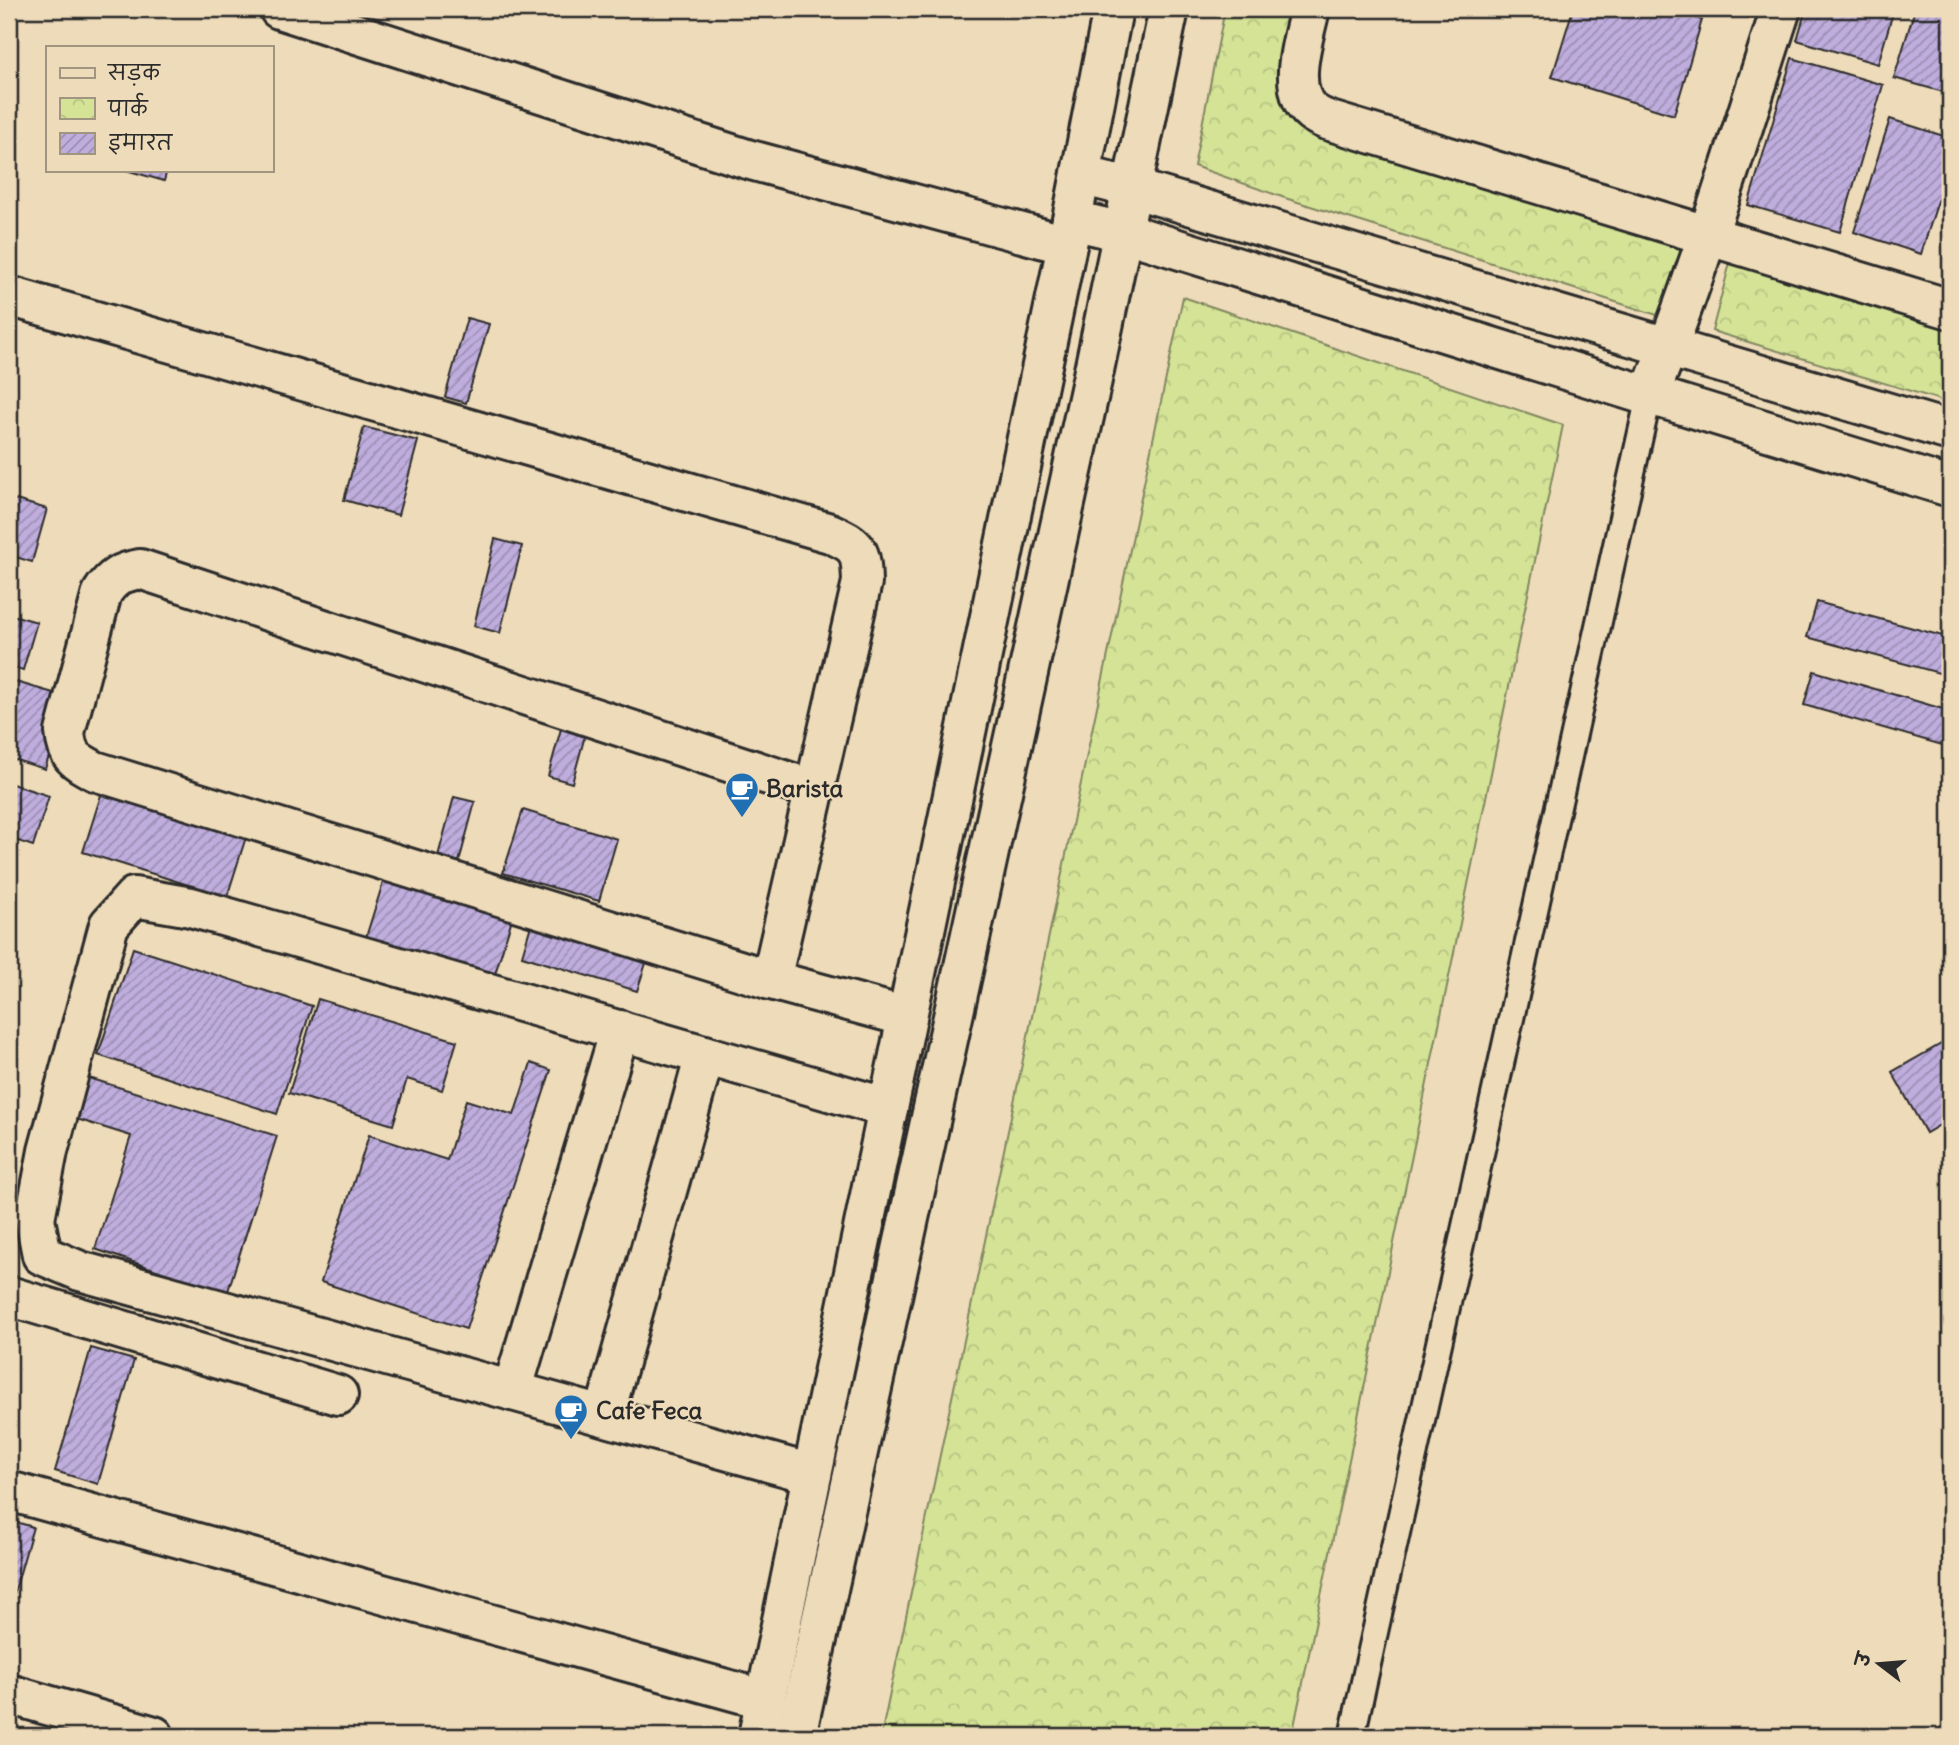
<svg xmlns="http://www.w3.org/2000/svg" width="1959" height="1745" viewBox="0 0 1959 1745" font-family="Delius,'Playpen Sans Deva',sans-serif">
	<defs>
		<pattern id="park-crowns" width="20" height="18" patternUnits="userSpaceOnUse" patternTransform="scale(1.75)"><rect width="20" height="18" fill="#d4e396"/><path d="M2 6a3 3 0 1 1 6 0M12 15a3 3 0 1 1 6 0" fill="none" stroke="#b6c381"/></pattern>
		<pattern id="building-hatch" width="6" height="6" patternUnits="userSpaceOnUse" patternTransform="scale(1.75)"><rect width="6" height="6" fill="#bfaddd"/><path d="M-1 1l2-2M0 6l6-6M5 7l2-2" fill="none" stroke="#9b8db3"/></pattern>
	</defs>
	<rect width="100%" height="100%" fill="#eedbb9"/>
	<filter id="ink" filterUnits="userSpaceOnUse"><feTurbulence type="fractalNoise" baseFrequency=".0143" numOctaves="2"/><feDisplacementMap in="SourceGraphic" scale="14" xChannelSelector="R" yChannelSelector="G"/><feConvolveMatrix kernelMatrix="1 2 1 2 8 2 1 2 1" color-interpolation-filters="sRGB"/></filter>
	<g filter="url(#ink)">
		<!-- park -->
		<g fill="url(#park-crowns)" stroke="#808760" stroke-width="2">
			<polygon points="1225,9 1324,9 1300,127 1691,248 1673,320 1285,198 1194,166"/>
			<polygon points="1731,259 1950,328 1950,403 1712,331"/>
			<polygon points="1183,297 1563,425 1292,1736 881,1736"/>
		</g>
		<!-- building -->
		<g fill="url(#building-hatch)" stroke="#2b2b2b" stroke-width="2">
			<polygon points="1573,9 1667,9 1702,20 1674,115 1552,77"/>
			<polygon points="1806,9 1894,9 1878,64 1797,40"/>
			<polygon points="1915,9 1950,9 1950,94 1894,78"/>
			<polygon points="1792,58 1883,85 1840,232 1748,205"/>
			<polygon points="1890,119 1950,138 1950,163 1921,254 1854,232"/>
			<polygon points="126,170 167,170 164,181"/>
			<polygon points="467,318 489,324 466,403 445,397"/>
			<polygon points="364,427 418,441 398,515 344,500"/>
			<polygon points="9,498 47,509 32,562 9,555"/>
			<polygon points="495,539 522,546 500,633 474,626"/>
			<polygon points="1817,602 1950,638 1950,676 1807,637"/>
			<polygon points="9,614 37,622 23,670 9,666"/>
			<polygon points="1814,671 1950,711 1949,747 1804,705"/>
			<polygon points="9,680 67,697 45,769 9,758"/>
			<polygon points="562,725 586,732 572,783 548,776"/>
			<polygon points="9,783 49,796 33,846 9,838"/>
			<polygon points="102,792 246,837 227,897 83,852"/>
			<polygon points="454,797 475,802 459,862 438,856"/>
			<polygon points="523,810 617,839 599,901 503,873"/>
			<polygon points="387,870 515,909 494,977 366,937"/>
			<polygon points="531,925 647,960 637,991 522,956"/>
			<polygon points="133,948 312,1006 277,1114 98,1055"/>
			<polygon points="318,999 457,1041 442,1090 407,1079 393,1125 289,1093"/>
			<polygon points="1950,1039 1950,1119 1926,1133 1892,1072"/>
			<polygon points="531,1063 551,1070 466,1329 321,1282 369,1135 447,1160 466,1100 514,1115"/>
			<polygon points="76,1074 277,1136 227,1294 95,1249 131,1136 64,1115"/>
			<polygon points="91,1348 134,1360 98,1484 55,1471"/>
			<polygon points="9,1520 33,1527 14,1594 9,1593"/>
		</g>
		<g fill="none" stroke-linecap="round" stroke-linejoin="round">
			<!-- service casing -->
			<g stroke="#2b2b2b" stroke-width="30">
				<polyline id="service" points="1352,1736 1649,396"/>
			</g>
			<!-- minor casing -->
			<g stroke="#2b2b2b" stroke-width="44">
				<g id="minor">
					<polyline points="279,9 747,159 1067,245"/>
					<path d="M 1310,9 C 1304,37 1285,90 1312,112 C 1316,115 1322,118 1327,120 L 1950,309"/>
					<path d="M 9,296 L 830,533 C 859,546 861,550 862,582 L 771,980"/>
					<path d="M 1649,396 C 1700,269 1739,138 1781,9"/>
					<path d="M 814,790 L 140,569 C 122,572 112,577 102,593 L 65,732 C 67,756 74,760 95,771 L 771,980 L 907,1017"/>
					<polyline points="9,1296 338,1395"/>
					<polyline points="512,1391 620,1030"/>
					<polyline points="604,1416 705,1055"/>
					<polyline points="812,1474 80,1271 42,1255 35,1219 48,1151 109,925 134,897 191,907 888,1108"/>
					<polyline points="9,1491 766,1700"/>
				</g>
			</g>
			<!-- tertiary casing -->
			<g stroke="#2b2b2b" stroke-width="44">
				<polyline id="tertiary" points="9,1694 154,1736"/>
			</g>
			<!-- secondary casing -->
			<g stroke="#2b2b2b" stroke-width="44">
				<g id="secondary">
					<polyline points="1081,175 1132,188 1950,431"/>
					<polyline points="1072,220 1123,232 1649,396 1667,400 1950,487"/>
				</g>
			</g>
			<!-- primary casing -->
			<g stroke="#2b2b2b" stroke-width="44">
				<g id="primary">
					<polyline points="758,1736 1067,245 1113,9"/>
					<polyline points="796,1736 1092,380 1169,9"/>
				</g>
			</g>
			<!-- service -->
			<use href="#service" stroke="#eedbb9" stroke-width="24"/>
			<!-- minor -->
			<use href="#minor" stroke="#eedbb9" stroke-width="38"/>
			<!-- tertiary -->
			<use href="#tertiary" stroke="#eedbb9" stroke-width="38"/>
			<!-- secondary -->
			<use href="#secondary" stroke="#eedbb9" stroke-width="38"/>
			<!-- primary -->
			<use href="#primary" stroke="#eedbb9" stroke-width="38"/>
		</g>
	</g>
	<!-- icons -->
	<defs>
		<g id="cafe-pin" transform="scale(1.75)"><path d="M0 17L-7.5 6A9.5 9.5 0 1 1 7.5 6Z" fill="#1f6fb2" stroke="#eedbb9"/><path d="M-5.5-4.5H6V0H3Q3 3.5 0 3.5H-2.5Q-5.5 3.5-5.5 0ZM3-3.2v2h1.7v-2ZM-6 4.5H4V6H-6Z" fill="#fff"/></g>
	</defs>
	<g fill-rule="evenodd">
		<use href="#cafe-pin" x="742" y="789"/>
		<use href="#cafe-pin" x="571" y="1411"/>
	</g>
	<g text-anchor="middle" stroke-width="5" stroke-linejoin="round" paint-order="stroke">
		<!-- poi labels -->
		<g font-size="24" font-weight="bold" fill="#2b2b2b" stroke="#eedbb9" text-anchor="start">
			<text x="766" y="797">Barista</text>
			<text x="596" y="1419">Cafe Feca</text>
		</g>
	</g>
	<!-- margin -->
	<rect width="1959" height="1745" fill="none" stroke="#eedbb9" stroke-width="35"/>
	<rect x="18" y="18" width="1924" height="1710" fill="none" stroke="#2b2b2b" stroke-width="2.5" filter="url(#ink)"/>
	<!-- legend -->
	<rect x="46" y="46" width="228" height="126" fill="#eedbb9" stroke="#a09580" stroke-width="2"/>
	<rect x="60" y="68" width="35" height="10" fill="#eedbb9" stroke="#a09580" stroke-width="2"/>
	<text x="108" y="80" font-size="21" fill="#2b2b2b">सड़क</text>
	<rect x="60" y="98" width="35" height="21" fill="url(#park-crowns)" stroke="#a09580" stroke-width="2"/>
	<text x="108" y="116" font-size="21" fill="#2b2b2b">पार्क</text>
	<rect x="60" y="133" width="35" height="21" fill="url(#building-hatch)" stroke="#a09580" stroke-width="2"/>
	<text x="108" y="150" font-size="21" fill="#2b2b2b">इमारत</text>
	<!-- north arrow -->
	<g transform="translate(1879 1664) rotate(286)" stroke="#eedbb9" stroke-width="5" paint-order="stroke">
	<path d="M0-5L12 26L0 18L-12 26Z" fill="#2b2b2b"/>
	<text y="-10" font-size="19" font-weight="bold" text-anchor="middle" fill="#2b2b2b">उ</text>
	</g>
</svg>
